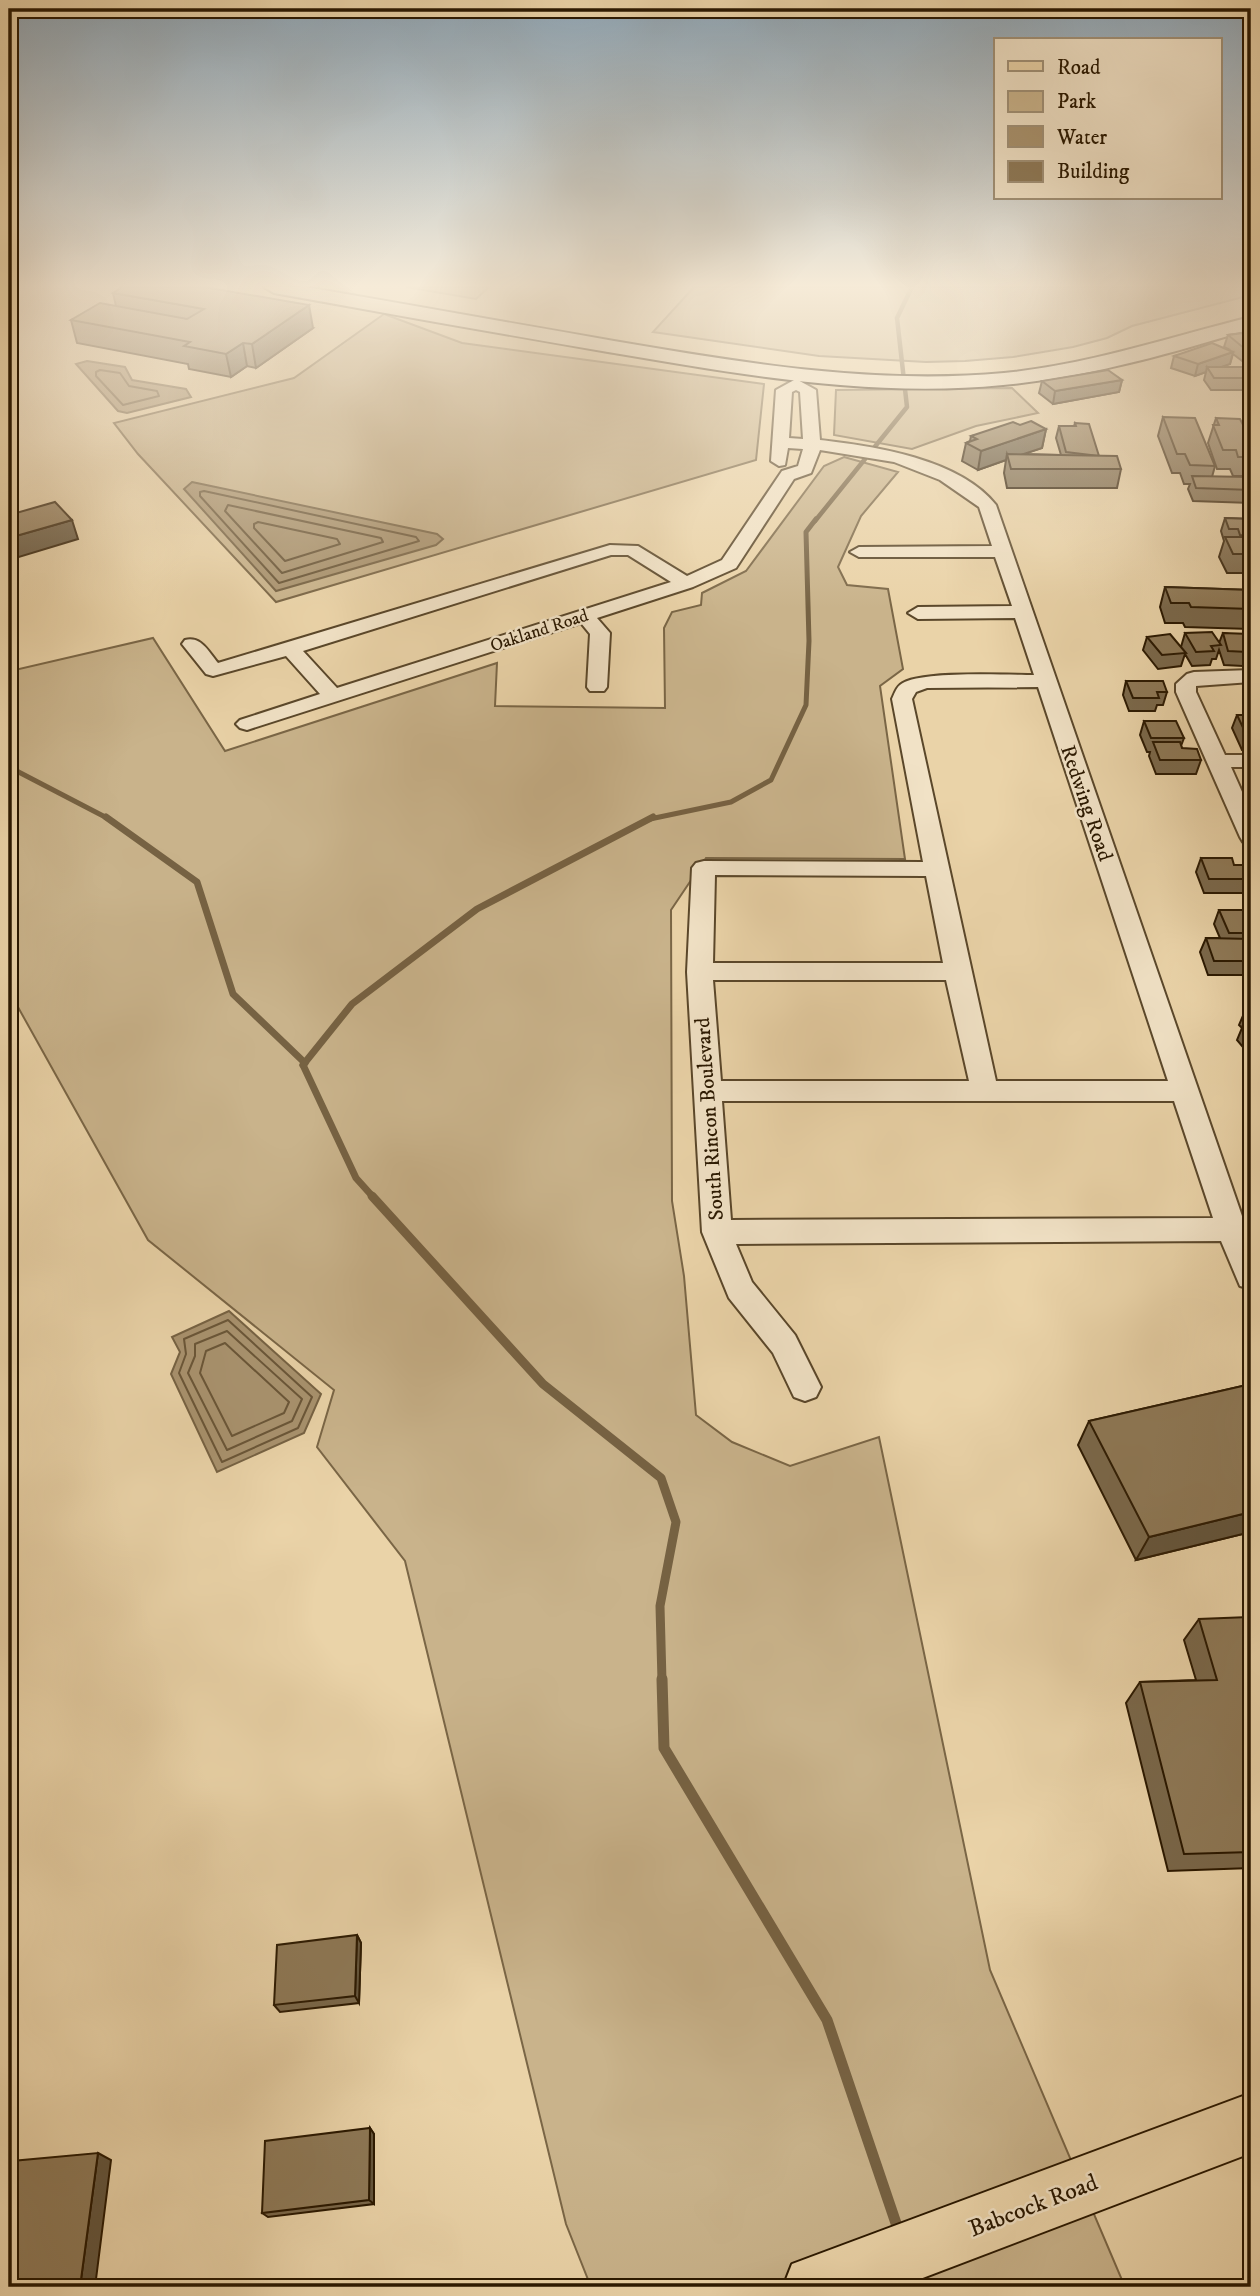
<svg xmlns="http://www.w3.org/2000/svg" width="1260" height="2296" viewBox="0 0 1260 2296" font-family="'IM FELL DW Pica',serif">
	<rect width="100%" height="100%" fill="#ead3a8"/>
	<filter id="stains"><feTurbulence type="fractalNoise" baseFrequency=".00286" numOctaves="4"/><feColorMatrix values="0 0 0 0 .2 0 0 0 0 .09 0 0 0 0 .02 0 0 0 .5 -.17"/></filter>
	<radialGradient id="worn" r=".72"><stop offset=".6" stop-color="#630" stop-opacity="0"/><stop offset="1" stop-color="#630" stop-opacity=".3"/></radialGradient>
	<!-- green -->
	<g fill="#c9b38b" stroke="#7a6646" stroke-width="2">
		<polygon points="406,287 489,287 476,299"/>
		<polygon points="694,287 1251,287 1251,295 1132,326 1107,338 1073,347 1013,357 965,361 926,362 819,356 653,332"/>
		<polygon points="384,314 462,343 764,384 756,460 276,602 138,454 114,423 294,378"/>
		<polygon points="1012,388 1038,413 976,426 912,449 834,435 836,390"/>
		<polygon points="844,457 898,472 861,516 838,567 847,585 888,589 903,669 880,686 905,859 706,858 671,910 672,1201 684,1276 696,1415 732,1442 790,1466 879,1437 990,1970 1125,2287 591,2287 566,2224 405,1561 317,1447 334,1390 148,1240 9,991 9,667 15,670 153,638 225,751 497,663 495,706 665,708 664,628 672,612 701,605 702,593 746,571 824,466"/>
	</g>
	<!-- water -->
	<g fill="#a9936f" stroke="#766243" stroke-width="2">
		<polygon points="87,361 125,367 132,380 186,389 191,397 127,413 118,411 76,364"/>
		<polygon points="192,482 437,534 443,539 436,545 276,591 184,489"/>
		<polygon points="229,1311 321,1394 304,1433 217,1472 171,1374 180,1352 172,1337"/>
	</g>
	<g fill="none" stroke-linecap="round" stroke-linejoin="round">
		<!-- shore -->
		<g stroke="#6a5638" stroke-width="2">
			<polygon points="100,370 120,373 129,386 157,391 159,396 123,405 96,376 96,372"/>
			<polygon points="204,491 416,537 419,541 279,583 200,496 200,492"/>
			<polygon points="228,505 381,538 383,542 282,573 225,511"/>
			<polygon points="258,522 337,539 340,544 285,561 254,528 254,524"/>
			<polygon points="228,1320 312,1397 298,1428 222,1462 179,1373 186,1354 184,1339"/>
			<polygon points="227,1331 302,1399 292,1421 227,1450 188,1373 195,1356 195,1344"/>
			<polygon points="225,1343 289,1402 284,1413 232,1436 200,1373 206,1351"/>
		</g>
		<!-- stream-far4 -->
		<g stroke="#766243" stroke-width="4.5">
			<polyline points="873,449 907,407 897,318 912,287"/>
			<polyline points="815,521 865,459"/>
		</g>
		<!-- stream-far3 -->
		<g stroke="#766243" stroke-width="5">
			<polyline points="9,767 109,819"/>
			<polyline points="650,819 731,802 771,780 806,705 809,641 806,532 816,519"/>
		</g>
		<!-- stream-far2 -->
		<g stroke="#766243" stroke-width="7">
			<polyline points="106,817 197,882 233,994 305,1063 303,1065 356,1178 374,1198"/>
			<polyline points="303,1065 352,1004 477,909 653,817"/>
		</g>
		<!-- stream-far1 -->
		<polyline stroke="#766243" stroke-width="9" points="372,1196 543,1384 661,1478 676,1522 660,1606 662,1681"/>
		<!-- stream -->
		<g stroke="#766243" stroke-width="11">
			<polyline points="662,1679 664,1748 827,2020 900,2235"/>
			<polyline points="913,2271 918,2287"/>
		</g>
		<!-- street casing -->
		<g stroke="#5a472a" stroke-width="4">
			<g id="street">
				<path d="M 796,379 L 816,390 L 820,440 C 874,446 960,459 996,505 L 1251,1242 L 1251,1289 L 1240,1286 L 1221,1241 L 736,1244 L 752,1282 L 795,1335 L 821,1387 L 816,1397 L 805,1401 L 794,1397 L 773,1353 L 729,1298 L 702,1232 L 687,972 L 692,868 L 696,863 L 704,861 L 923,862 L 892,699 C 894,695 896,688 900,685 C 916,670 1009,675 1034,675 L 1015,618 L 918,619 L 908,613 L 918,607 L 1012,606 L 995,557 L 859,557 L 850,552 L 859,547 L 992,546 L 979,507 L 940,480 L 894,462 L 820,450 L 811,473 L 794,479 L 736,568 L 693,587 L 597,618 L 610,633 L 607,687 L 604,691 L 590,691 L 587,687 L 590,634 L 581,623 L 247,730 L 240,728 L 236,724 L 240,720 L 320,694 L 286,656 L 213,676 L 206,674 L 182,644 L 185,640 C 201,636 208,651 218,663 L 610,545 L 638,546 L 687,576 L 722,560 L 782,471 L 798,466 L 803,449 L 788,448 L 785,465 L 779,466 L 771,461 L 776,390 ZM 796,390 L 800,392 L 803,439 L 789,438 L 792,392 ZM 611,555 L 628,555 L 671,582 L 337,688 L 303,651 ZM 1038,687 L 1168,1081 L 996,1081 L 912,699 L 916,692 L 927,688 ZM 715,875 L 926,876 L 943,963 L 713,963 ZM 713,980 L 946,980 L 969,1081 L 721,1081 ZM 722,1101 L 1174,1101 L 1213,1218 L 731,1220 Z"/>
				<polygon points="1251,670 1251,682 1196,686 1196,692 1225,755 1251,755 1251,767 1231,767 1251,812 1251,844 1243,842 1240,837 1176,692 1176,684 1187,674 1194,672"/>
			</g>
		</g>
		<!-- secondary casing -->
		<g stroke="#2a1800" stroke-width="4">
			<path id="secondary" d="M 264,287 L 306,287 C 409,305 512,323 614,341 C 742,363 874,385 1004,373 C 1092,364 1166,338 1251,317 L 1251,329 C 1169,354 1089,377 1003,385 C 871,398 738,374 608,352 C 497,333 385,313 274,293 Z"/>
		</g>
		<!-- primary casing -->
		<g stroke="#2a1800" stroke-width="4">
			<polygon id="primary" points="1251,2093 1251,2153 899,2287 783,2287 792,2264"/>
		</g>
		<!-- street -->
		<use href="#street" fill="#f1e2c6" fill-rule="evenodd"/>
		<!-- secondary -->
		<use href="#secondary" fill="#f1e2c6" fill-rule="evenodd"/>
		<!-- primary -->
		<use href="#primary" fill="#ead3a8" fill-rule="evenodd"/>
	</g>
	<!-- wall -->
	<g fill="#7a684b" stroke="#2a1800" stroke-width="2" fill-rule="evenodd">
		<polygon points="113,293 313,328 256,368 247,366 231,377 189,369 188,364 77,343 71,320 116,306"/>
		<path d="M 1251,332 L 1251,390 L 1211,390 L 1204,380 L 1206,372 L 1195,376 L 1171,368 L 1174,356 L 1228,349 L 1224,347 L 1228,335 ZM 1233,354 L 1250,367 L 1219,367 L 1230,364 Z"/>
		<polygon points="1122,380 1119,392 1053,404 1039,393 1042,381"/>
		<polygon points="1163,417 1215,466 1212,477 1251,477 1251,503 1193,501 1188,489 1190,484 1184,484 1180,473 1172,473 1158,436"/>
		<polygon points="1216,418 1251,440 1251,476 1233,476 1230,469 1217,469 1208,443"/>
		<polygon points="1075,423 1099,456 1121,469 1117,488 1007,488 1004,473 1006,460 978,470 962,461 966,443 970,441 971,436 1020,425 1046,429 1042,448 1023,454 1061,455 1056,438 1059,426 1074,426"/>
		<polygon points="1225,518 1251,519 1251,573 1227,573 1219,557 1224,541 1221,531"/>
		<polygon points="1165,587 1251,590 1250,629 1185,627 1183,623 1165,623 1160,607"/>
		<polygon points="1185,633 1219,643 1223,633 1251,638 1251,656 1250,660 1245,660 1243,666 1224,665 1219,650 1216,659 1212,659 1210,665 1192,666 1185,654 1181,666 1158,669 1143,650 1147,637 1181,647"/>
		<polygon points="1126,681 1167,692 1163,705 1157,705 1155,711 1129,711 1123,695"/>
		<polygon points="1237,715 1251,715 1251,750 1242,750 1232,728"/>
		<polygon points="1144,721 1184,738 1181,746 1182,748 1201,760 1196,774 1156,774 1149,756 1150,752 1147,752 1140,735"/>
		<polygon points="1201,858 1234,865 1251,876 1251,881 1247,893 1204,893 1196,872"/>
		<polygon points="1219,910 1251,910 1251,993 1246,984 1249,975 1208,975 1200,952 1206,938 1220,938 1214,924"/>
		<polygon points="1251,1009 1251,1051 1247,1052 1237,1040 1242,1028 1239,1025 1245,1011"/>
		<polygon points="1251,1384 1251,1532 1136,1560 1078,1445 1089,1421"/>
		<polygon points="1199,1619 1251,1625 1251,1868 1168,1871 1126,1703 1140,1682 1196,1680 1184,1640"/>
		<polygon points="357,1935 361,1943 359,2003 280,2012 274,2005"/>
		<polygon points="370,2128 374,2134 374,2204 268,2217 262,2213"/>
	</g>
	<!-- shaded-wall -->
	<g fill="#63553d" stroke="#2a1800" stroke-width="2">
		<polygon points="309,305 313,328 256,368 252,344"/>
		<polygon points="243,343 247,366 231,377 226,354"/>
		<polygon points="1233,352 1230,364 1210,371 1207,367 1206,372 1195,376 1198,364"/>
		<polygon points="1122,380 1119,392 1053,404 1055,391"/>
		<polygon points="1046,429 1042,448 1009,459 1007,454 1006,460 978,470 981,451"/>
		<polygon points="72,520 78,539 9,560 9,538"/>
		<polygon points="1251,1043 1251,1051 1247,1052"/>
		<polygon points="1251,1512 1251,1532 1136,1560 1149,1537"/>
		<polygon points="357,1935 361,1943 359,2003 355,1996"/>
		<polygon points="370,2128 374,2134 374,2204 369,2200"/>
		<polygon points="98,2153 111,2160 95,2287 80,2287"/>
	</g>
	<!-- building -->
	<g fill="#8e7957" stroke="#2a1800" stroke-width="2">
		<polygon points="122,287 204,287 309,305 252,344 243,343 226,354 184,346 190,342 71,320 100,303 187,319 204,309 113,293"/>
		<polygon points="1251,332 1251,354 1228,335"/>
		<polygon points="1212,343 1233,352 1198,364 1174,356"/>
		<polygon points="1207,367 1251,367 1251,378 1214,378"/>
		<polygon points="1108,370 1122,380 1055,391 1042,381"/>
		<polygon points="1163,417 1195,418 1215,466 1190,465 1185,454 1177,454"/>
		<polygon points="1216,418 1240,419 1251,440 1251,457 1238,457 1236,450 1223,450 1213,425 1219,425"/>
		<polygon points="1031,421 1046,429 981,451 966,443 977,439 971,436 1013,422 1020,425"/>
		<polygon points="1075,423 1089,424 1099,456 1066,452 1059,426 1076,426"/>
		<polygon points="1007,454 1117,456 1121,469 1011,469"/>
		<polygon points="1192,476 1251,477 1251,490 1196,488"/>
		<polygon points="55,502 72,520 9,538 9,515"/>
		<polygon points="1225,518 1251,519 1251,536 1240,535 1238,529 1229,529"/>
		<polygon points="1225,537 1251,537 1251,554 1233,554"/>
		<polygon points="1165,587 1251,590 1251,609 1191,607 1189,603 1171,603"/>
		<polygon points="1212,632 1221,645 1211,646 1214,651 1196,652 1185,633"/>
		<polygon points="1223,633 1250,634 1251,647 1245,646 1247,652 1228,651"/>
		<polygon points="1170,634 1186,653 1162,655 1147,637"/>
		<polygon points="1126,681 1163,681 1167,692 1157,692 1159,698 1133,698"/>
		<polygon points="1237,715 1251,715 1251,736 1247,736"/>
		<polygon points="1144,721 1176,721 1184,738 1151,738"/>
		<polygon points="1153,742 1180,742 1182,748 1197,749 1201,760 1160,760"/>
		<polygon points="1201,858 1232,858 1234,865 1246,865 1251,879 1209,879"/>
		<polygon points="1219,910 1251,910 1251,933 1229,933"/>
		<polygon points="1206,938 1251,939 1251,961 1214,961"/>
		<polygon points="1251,1009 1251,1018 1245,1011"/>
		<polygon points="1251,1024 1251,1035 1243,1026"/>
		<polygon points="1251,1384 1251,1512 1149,1537 1089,1421"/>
		<polygon points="1249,1617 1251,1625 1251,1852 1184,1854 1140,1682 1217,1680 1199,1619"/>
		<polygon points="357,1935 355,1996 274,2005 277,1945"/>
		<polygon points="370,2128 369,2200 262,2213 265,2141"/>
		<polygon points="98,2153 80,2287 9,2287 9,2179 12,2161"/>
	</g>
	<!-- sky -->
	<linearGradient id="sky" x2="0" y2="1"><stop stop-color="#8fa7b8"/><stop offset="0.47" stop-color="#f6ebd8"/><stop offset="1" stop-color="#f6ebd8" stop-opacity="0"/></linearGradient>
	<rect width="1260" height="608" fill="url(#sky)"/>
	<g text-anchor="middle" stroke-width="5" stroke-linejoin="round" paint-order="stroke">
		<!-- far-street labels -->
		<g font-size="18" fill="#2a1800" stroke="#f1e2c6">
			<text transform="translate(539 630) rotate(-18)" y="6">Oakland Road</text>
		</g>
		<!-- street labels -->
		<g font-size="21" fill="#2a1800" stroke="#f1e2c6">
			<text transform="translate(1087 803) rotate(71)" y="7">Redwing Road</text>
			<text transform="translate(709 1119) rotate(-94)" y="7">South Rincon Boulevard</text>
		</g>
		<!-- near-street labels -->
		<g font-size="24" fill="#2a1800" stroke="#f1e2c6">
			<text transform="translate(1033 2205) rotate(-21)" y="8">Babcock Road</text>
		</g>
	</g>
	<!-- margin -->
	<rect width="1260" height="2296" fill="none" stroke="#ead3a8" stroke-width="35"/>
	<rect x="10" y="10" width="1239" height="2275" fill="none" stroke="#2a1800" stroke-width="3.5"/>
	<rect x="18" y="18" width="1225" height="2261" fill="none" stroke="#2a1800" stroke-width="2"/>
	<!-- legend -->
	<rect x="994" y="38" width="228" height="161" fill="#f1e2c6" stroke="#a19177" stroke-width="2"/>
	<rect x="1008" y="61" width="35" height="10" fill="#ead3a8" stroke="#a19177" stroke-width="2"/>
	<text x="1057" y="74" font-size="21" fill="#2a1800">Road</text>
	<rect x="1008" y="91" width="35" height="21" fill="#c9b38b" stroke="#a19177" stroke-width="2"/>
	<text x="1057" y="108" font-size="21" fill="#2a1800">Park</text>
	<rect x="1008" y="126" width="35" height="21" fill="#a9936f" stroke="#a19177" stroke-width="2"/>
	<text x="1057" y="144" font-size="21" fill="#2a1800">Water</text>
	<rect x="1008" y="161" width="35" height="21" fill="#8e7957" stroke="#a19177" stroke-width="2"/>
	<text x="1057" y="178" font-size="21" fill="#2a1800">Building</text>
	<rect width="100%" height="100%" filter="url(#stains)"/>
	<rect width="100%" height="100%" fill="url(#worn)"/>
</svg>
